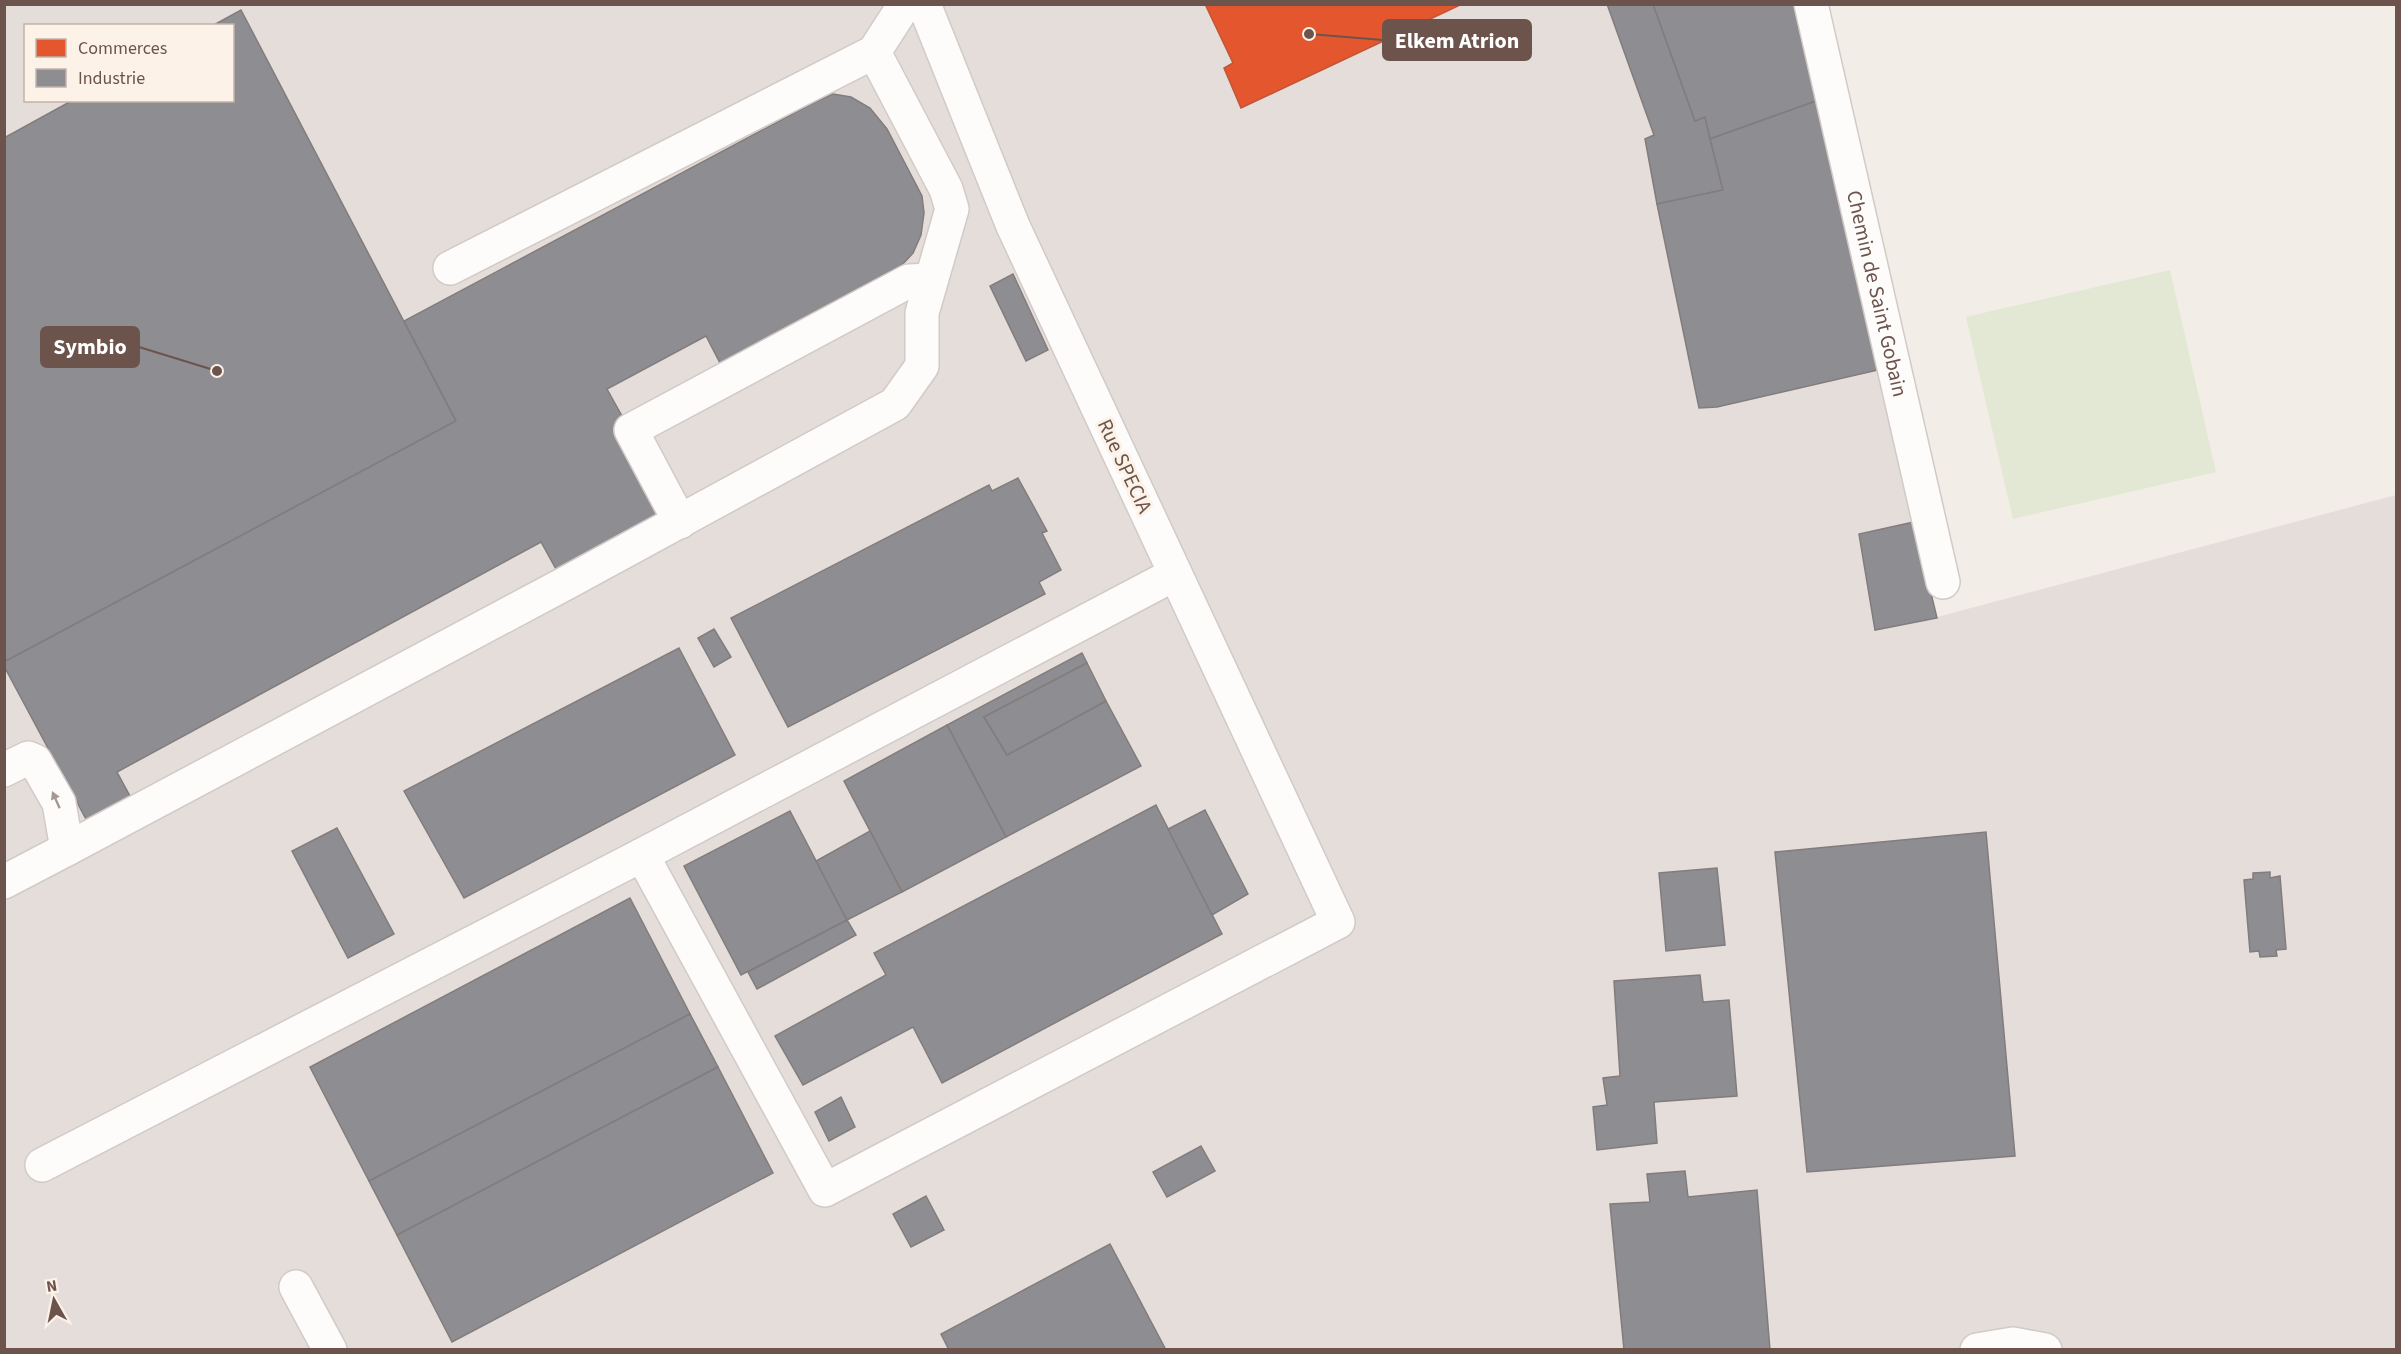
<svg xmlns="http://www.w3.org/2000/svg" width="2401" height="1354" viewBox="0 0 2401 1354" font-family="'Source Sans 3',sans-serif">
	<rect width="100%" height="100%" fill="#f3ede7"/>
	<!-- industrial -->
	<path fill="#e5ddd9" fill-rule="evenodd" d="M 5,5 L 1793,5 L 1937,617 L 2396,495 L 2396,1349 L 5,1350 ZM 26,26 L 232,26 L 232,100 L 26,100 Z"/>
	<!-- green -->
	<polygon fill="#e2e8d3" points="2170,270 2216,472 2013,519 1966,317"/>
	<!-- shops -->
	<polygon fill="#e4572e" stroke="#c05637" stroke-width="1.5" points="1205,4 1462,4 1241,108 1224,68 1233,63"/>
	<!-- industry -->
	<g fill="#8d8d92" stroke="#837c7d" stroke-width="1.5">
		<polygon points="1607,4 1653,4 1695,121 1705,117 1723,190 1657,204 1645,139 1654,135"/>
		<polygon points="1653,4 1793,4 1816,101 1710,139 1705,117 1695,121"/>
		<polygon points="241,10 456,421 4,662 4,138 73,100 232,100 232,26 212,26"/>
		<polygon points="833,94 851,97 870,108 887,129 922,196 924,213 921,235 913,253 902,265 720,363 706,336 607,389 622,416 659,514 556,569 541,542 117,772 131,798 87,821 4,666 4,662 456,421 404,321 815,102"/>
		<polygon points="1816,101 1878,370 1717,407 1699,408 1657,204 1723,190 1710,139"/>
		<polygon points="1013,274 1048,350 1026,361 990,286"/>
		<polygon points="1018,478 1047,531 1042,533 1061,570 1039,582 1045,594 788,727 731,618 989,485 992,491"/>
		<polygon points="1914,522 1937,618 1875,630 1859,534"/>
		<polygon points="714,629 731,657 714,667 698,638"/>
		<polygon points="679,648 735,755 464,898 404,791"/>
		<polygon points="1082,653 1087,663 984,717 1007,755 1106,701 1141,766 1006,837 947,725"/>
		<polygon points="1087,663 1106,701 1007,755 984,717"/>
		<polygon points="947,725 1006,837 902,892 844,781"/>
		<polygon points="1156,805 1222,934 942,1083 913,1027 803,1085 775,1036 886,975 874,953"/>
		<polygon points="1205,810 1248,894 1212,915 1168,829"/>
		<polygon points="790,811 847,920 741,975 684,866"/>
		<polygon points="337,828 394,934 348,958 292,851"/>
		<polygon points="870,831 902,892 847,920 816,861"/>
		<polygon points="1986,832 2015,1156 1807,1172 1775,852"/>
		<polygon points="1717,868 1725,945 1666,951 1659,873"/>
		<polygon points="2270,872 2270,878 2280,876 2286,949 2276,950 2277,956 2260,957 2259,951 2250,952 2244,880 2253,879 2253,873"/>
		<polygon points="630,898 690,1014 369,1181 310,1067"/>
		<polygon points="847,920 856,935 757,989 748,972"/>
		<polygon points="1700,975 1703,1002 1729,1000 1737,1096 1654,1102 1657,1143 1597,1150 1593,1107 1607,1105 1603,1078 1620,1076 1614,981"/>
		<polygon points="690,1014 718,1067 397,1235 369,1181"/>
		<polygon points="718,1067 773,1173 452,1342 397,1235"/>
		<polygon points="841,1097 855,1127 829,1141 815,1112"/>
		<polygon points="1201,1146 1215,1171 1167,1197 1153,1172"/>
		<polygon points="1685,1171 1688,1197 1757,1190 1770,1350 1624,1350 1610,1204 1650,1202 1647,1174"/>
		<polygon points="926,1196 944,1230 911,1247 893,1214"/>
		<polygon points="1110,1244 1166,1350 949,1350 941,1334"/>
	</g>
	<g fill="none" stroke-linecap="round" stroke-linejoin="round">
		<!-- minor casing -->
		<g stroke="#d2cac6" stroke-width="36">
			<g id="minor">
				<path id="s1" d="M 1811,4 L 1943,582"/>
				<polyline points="450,268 874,52 905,4"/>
				<polyline points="680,522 631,430 909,281 931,280"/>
				<polyline points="4,770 28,758 35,761 59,803 67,849 4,882"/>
				<polyline points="67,849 568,582 895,404 922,366 922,313 952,209 946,189 874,52"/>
				<polyline points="642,855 825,1190 1338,922 1013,226 924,4"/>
				<polyline points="42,1165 642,855 1175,574"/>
				<polyline points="296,1287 330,1350"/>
				<polyline points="1977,1350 2013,1344 2045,1350"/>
			</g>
		</g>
		<!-- minor -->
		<use href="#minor" stroke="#fdfcfb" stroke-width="33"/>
	</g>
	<!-- one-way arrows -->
	<defs><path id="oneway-solid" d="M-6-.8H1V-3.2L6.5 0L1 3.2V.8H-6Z" transform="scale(1.5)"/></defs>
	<use fill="#a69792" href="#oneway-solid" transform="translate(56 800) rotate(-114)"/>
	<g text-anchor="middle" stroke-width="6" stroke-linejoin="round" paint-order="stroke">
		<!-- street labels -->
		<g font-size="21" fill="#6c544c" stroke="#fcf2e8">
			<text dy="7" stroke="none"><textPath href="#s1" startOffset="297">Chemin de Saint Gobain</textPath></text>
			<text transform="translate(1125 466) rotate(65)" y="7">Rue SPECIA</text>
		</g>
	</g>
	<!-- callouts -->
	<path fill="none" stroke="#6c544c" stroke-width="2" d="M1309 34L1383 40M217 371L139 347"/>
	<g fill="#6c544c" stroke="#fcf2e8" stroke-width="2">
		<circle cx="1309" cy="34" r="6"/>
		<circle cx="217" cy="371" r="6"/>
	</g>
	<g fill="#6c544c" stroke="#6c544c" stroke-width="2">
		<rect x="1383" y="20" width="148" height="40" rx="6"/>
		<rect x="41" y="327" width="98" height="40" rx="6"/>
	</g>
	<g font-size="22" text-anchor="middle" font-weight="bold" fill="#fff">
		<text x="1457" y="48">Elkem Atrion</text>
		<text x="90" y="354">Symbio</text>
	</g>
	<!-- border -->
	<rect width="2401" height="1354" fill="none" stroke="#6c544c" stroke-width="12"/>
	<!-- legend -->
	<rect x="24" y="24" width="210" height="78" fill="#fcf2e8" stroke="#c2b3aa" stroke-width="1.5"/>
	<rect x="36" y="39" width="30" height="18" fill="#e4572e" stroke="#c2b3aa" stroke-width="1.5"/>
	<text x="78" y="54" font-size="18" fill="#6c544c">Commerces</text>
	<rect x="36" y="69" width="30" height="18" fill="#8d8d92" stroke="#c2b3aa" stroke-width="1.5"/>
	<text x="78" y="84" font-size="18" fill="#6c544c">Industrie</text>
	<!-- north arrow -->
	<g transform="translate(54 1300) rotate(351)" stroke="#fcf2e8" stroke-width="4.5" paint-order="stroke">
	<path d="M0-4.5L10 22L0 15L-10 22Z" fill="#6c544c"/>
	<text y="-9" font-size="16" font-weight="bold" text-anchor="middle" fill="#6c544c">N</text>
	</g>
</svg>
